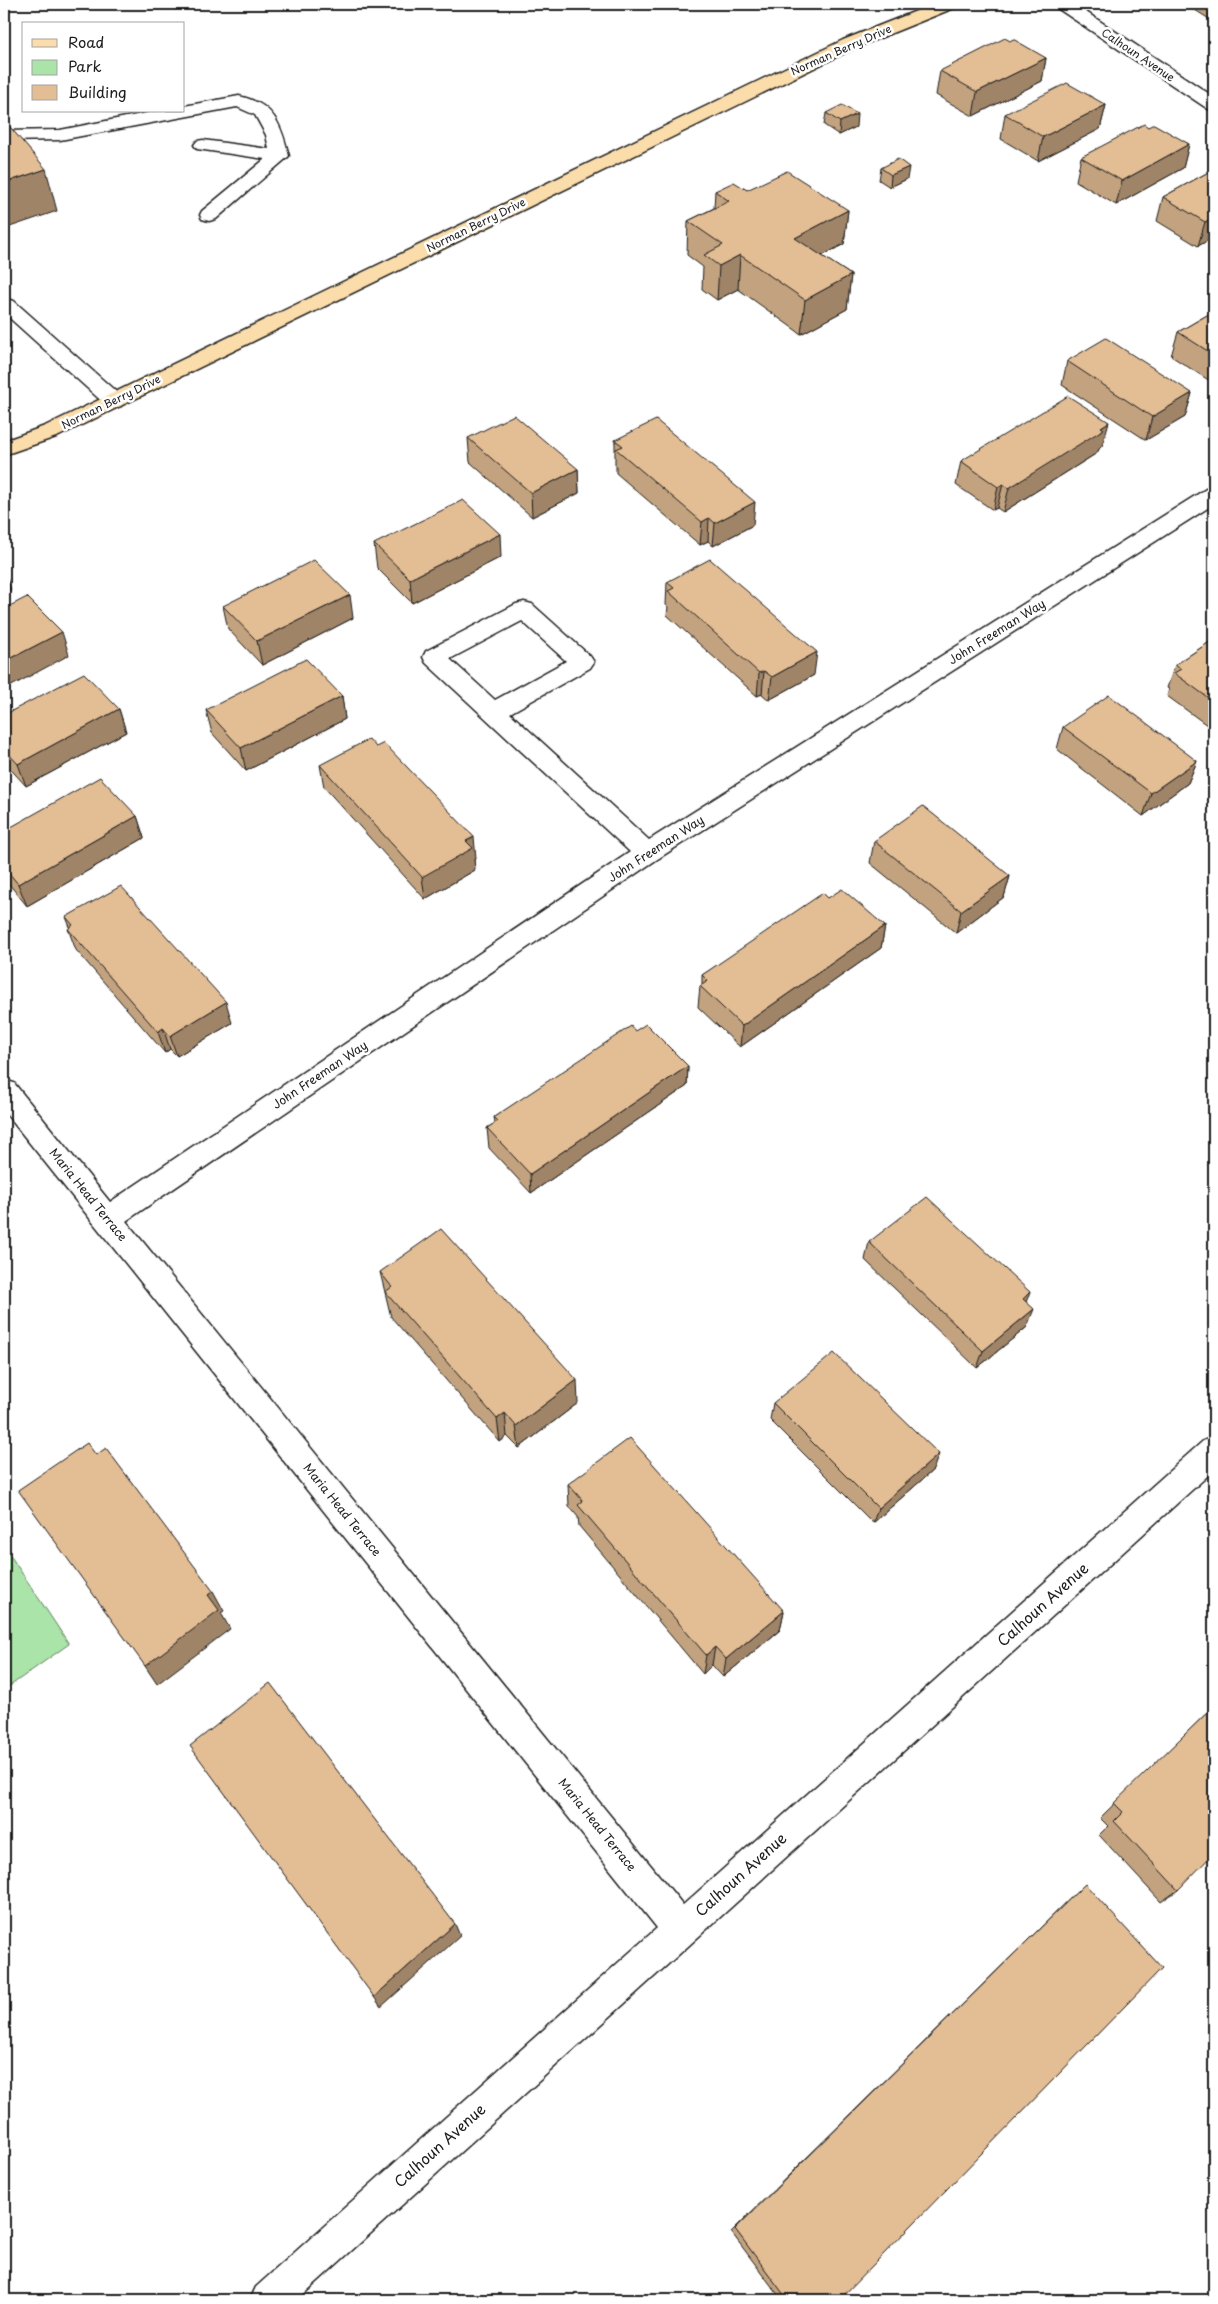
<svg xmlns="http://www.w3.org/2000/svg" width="1218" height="2304" viewBox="0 0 1218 2304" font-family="'Playpen Sans',sans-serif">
	<rect width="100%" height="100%" fill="#fff"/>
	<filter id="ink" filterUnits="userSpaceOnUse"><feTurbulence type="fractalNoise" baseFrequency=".02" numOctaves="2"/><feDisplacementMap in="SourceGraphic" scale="10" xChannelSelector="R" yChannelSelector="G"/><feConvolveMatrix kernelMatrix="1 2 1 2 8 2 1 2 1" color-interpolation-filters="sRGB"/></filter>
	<g filter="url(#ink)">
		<!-- green -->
		<polygon fill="#aae4a8" stroke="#638062" points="4,1546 69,1644 4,1690"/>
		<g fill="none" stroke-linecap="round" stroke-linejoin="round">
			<!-- minor casing -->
			<g stroke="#1c1c1c" stroke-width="3">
				<g id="minor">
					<polygon points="1055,4 1074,4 1214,97 1214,110 1208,109 1057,8"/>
					<path d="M 239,96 C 274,104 281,124 289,156 L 216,219 L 209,221 L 202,219 L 200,215 L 202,211 L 265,159 L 197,149 L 194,145 L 197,141 L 203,140 L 269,149 L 266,135 L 255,115 L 237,107 L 60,140 L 4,141 L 4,131 L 60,130 L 157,111 L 184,111 L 184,106 Z"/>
					<polygon points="7,299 14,301 121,396 124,401 121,406 114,408 107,406 4,313 4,300"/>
					<path d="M 1214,487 L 1214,504 L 656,860 L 126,1221 L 683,1905 L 1203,1441 L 1214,1437 L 1214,1470 L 297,2300 L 250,2300 L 256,2287 L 657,1928 L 4,1111 L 4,1080 L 14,1083 L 110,1202 L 630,852 L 426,663 L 423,657 L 426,651 L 516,604 L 524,602 L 532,604 L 590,656 L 594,662 L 590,668 L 510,713 L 649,840 L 1206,489 ZM 522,621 L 566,661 L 495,700 L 450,659 Z"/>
				</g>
			</g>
			<!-- major casing -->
			<g stroke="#1c1c1c" stroke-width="3">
				<polygon id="major" points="934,4 956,4 954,8 855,48 59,436 4,455 4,441 45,426 843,40"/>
			</g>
			<!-- minor -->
			<use href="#minor" fill="#fff" fill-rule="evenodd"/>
			<!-- major -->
			<use href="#major" fill="#fbddab" fill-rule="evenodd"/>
		</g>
		<!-- wall -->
		<g fill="#c3a37f" stroke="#1c1c1c">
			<polygon points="1196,4 1214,4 1214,22 1195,10"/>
			<polygon points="1046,58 1042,81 973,116 936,95 940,71"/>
			<polygon points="1106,105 1100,129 1038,161 1001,139 1005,114"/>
			<polygon points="826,113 856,127 839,135 824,125"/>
			<polygon points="1148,127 1189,144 1183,168 1116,205 1076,181 1081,157"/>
			<polygon points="881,168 907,179 890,187 879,180"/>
			<polygon points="1214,169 1214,237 1198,246 1157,221 1163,197"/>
			<polygon points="747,190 848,210 844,244 822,256 851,275 847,309 801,334 738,289 717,300 702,289 703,267 687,255 688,221 714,208 715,191"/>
			<polygon points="1214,311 1214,378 1210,381 1171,356 1178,332"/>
			<polygon points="1067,361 1192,393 1185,417 1146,440 1062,385"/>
			<polygon points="468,438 578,469 579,493 532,517 470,462"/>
			<polygon points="615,440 753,525 713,546 708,541 700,545 616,473 616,465 615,464"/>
			<polygon points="1102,446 1099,449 1097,453 1003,512 997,508 993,510 956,485 961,461"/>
			<polygon points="374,544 501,557 412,603 377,568"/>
			<polygon points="667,582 814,675 769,700 762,694 757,696 667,615 668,607 666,605"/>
			<polygon points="223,606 353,618 262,665 228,629"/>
			<polygon points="1214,639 1214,726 1211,728 1167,696 1169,689 1167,688 1175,665"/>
			<polygon points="342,696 345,719 246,771 212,733 206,710"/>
			<polygon points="119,709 126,732 26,786 4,762 4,715"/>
			<polygon points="1063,727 1197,761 1188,783 1143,816 1057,749"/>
			<polygon points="320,765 476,859 474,859 475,870 425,899 324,787"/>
			<polygon points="137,816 144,838 27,906 4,878 4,831"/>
			<polygon points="874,841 1010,876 1004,897 956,933 870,863"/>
			<polygon points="828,898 885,926 881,948 740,1047 698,1007 700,986 702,985 702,975"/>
			<polygon points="66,917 232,1023 177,1056 170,1049 165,1053 76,950 68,929 70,927"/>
			<polygon points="1214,1014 1214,1024 1212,1018"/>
			<polygon points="635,1031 688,1066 687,1086 531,1193 489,1148 487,1128 495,1123 494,1117"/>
			<polygon points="869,1242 1026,1302 1027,1327 977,1368 865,1260"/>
			<polygon points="380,1272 578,1403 519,1448 507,1436 500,1442 391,1317"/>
			<polygon points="773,1403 933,1470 873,1523 770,1420"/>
			<polygon points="568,1484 784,1611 780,1630 723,1677 712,1665 703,1674 579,1526 578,1517 569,1506"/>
			<polygon points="1214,1706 1178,1890 1161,1902 1099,1835 1108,1826 1100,1818"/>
			<polygon points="1085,1884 839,2300 782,2300 731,2232"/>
		</g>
		<!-- shaded-wall -->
		<g fill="#9f8468" stroke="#1c1c1c">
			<polygon points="1046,58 1042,81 973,116 977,92"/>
			<polygon points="1106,105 1100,129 1038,161 1043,137"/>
			<polygon points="857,114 856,127 839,135 840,122"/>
			<polygon points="1189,144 1183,168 1116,205 1122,181"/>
			<polygon points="909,167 907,179 890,187 891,175"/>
			<polygon points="46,169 57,211 4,229 4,183"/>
			<polygon points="848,210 844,244 792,272 795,238"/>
			<polygon points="1214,217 1214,237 1198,246 1205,222"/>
			<polygon points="740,255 738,289 717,300 719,266"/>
			<polygon points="851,275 847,309 801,334 805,300"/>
			<polygon points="1214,366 1214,378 1210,381"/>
			<polygon points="1192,393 1185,417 1146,440 1152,417"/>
			<polygon points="1109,422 1102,446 1099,449 1097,453 1003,512 1009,488"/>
			<polygon points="578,469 579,493 532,517 531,493"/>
			<polygon points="1003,484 997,508 993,510 998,487"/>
			<polygon points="755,502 753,525 713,546 715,523"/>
			<polygon points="709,518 708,541 700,545 702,522"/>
			<polygon points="500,534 501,557 412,603 410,579"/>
			<polygon points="4,569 11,590 4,594"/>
			<polygon points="350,595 353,618 262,665 257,641"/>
			<polygon points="62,632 69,655 4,690 4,662"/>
			<polygon points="817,652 814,675 769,700 772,677"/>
			<polygon points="764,671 762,694 757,696 759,673"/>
			<polygon points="342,696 345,719 246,771 241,748"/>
			<polygon points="119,709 126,732 26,786 18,764"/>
			<polygon points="1214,720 1214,726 1211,728"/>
			<polygon points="1197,761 1188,783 1143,816 1151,793"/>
			<polygon points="137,816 144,838 27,906 18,884"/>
			<polygon points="474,837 476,859 474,859 475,870 425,899 422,877 466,841"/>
			<polygon points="1010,876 1004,897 956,933 961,911"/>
			<polygon points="885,926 881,948 740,1047 742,1026"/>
			<polygon points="226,1002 232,1023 177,1056 170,1036"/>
			<polygon points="163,1028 170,1049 165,1053 158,1032"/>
			<polygon points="688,1066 687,1086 531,1193 530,1174"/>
			<polygon points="1030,1292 1023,1310 1023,1299"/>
			<polygon points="1034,1309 1027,1327 977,1368 983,1351"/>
			<polygon points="577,1380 578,1403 519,1448 516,1426"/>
			<polygon points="505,1413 507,1436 500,1442 497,1419"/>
			<polygon points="939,1454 933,1470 873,1523 878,1508"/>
			<polygon points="213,1591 224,1611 221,1613 230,1629 157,1684 145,1666 208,1595"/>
			<polygon points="784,1611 780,1630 723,1677 726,1659"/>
			<polygon points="715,1647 712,1665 703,1674 706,1655"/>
			<polygon points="455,1924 460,1936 381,2007 374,1997"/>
		</g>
		<!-- building -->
		<g fill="#e3bd94" stroke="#1c1c1c">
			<polygon points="1005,38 1010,41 1013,39 1046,58 977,92 940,71"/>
			<polygon points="1067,83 1106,105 1043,137 1005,114"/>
			<polygon points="842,105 857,114 840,122 826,113"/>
			<polygon points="4,121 5,121 46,169 4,183"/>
			<polygon points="1144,124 1148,127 1154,124 1189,144 1122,181 1081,157"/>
			<polygon points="898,159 909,167 891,175 881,168"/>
			<polygon points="1214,169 1214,217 1205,222 1163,197"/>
			<polygon points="787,171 848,210 795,238 851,275 805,300 740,255 719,266 704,255 723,245 688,221 729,201 715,191 734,182 747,190"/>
			<polygon points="1214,311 1214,355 1178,332"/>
			<polygon points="1106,338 1192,393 1152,417 1067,361"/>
			<polygon points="1068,396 1109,422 1101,427 1104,429 1009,488 1003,484 998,487 961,461"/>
			<polygon points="514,415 578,469 531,493 468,438"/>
			<polygon points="656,420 755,502 715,523 709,518 702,522 616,449 623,446 615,440"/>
			<polygon points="463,500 500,534 410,579 374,544"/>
			<polygon points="710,559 817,652 772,677 764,671 759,673 668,591 674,588 667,582"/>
			<polygon points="314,560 350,595 257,641 223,606"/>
			<polygon points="27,597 62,632 4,662 4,609"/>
			<polygon points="1214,639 1214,702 1174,673 1181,669 1175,665"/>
			<polygon points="306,659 342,696 241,748 206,710"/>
			<polygon points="84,673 119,709 18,764 4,749 4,715"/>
			<polygon points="1109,695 1197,761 1151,793 1063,727"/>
			<polygon points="369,739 376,747 384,743 474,837 466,841 473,848 422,877 320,765"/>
			<polygon points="100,777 137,816 18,884 4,867 4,831"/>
			<polygon points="923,806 1010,876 961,911 874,841"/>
			<polygon points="121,886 226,1002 170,1036 163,1028 158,1032 68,929 73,925 66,917"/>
			<polygon points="842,889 885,926 742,1026 700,986 708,981 702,975 823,893 828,898"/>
			<polygon points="646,1024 688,1066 530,1174 487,1128 498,1121 494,1117 631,1026 635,1031"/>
			<polygon points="927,1197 1030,1292 1023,1299 1034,1309 983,1351 869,1242"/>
			<polygon points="441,1229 577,1380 516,1426 505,1413 497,1419 385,1292 392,1287 380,1272"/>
			<polygon points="834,1353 939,1454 878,1508 773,1403"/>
			<polygon points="630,1438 784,1611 726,1659 715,1647 706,1655 578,1505 583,1501 568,1484"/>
			<polygon points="87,1443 96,1455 106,1448 213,1591 208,1595 219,1610 145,1666 18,1490"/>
			<polygon points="270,1683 455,1924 374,1997 190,1746"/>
			<polygon points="1214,1706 1214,1853 1178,1890 1114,1821 1123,1812 1114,1803"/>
			<polygon points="1085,1884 1162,1968 839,2300 788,2300 735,2229"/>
		</g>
	</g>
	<g text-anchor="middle" stroke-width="5" stroke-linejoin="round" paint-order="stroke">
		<!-- far-street labels -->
		<g font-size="11" fill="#1c1c1c" stroke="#fff">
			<text transform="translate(841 50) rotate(-24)" y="4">Norman Berry Drive</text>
			<text transform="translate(1138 55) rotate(34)" y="4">Calhoun Avenue</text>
			<text transform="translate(476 225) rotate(-26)" y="4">Norman Berry Drive</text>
			<text transform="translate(111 402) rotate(-26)" y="4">Norman Berry Drive</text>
		</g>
		<!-- street labels -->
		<g font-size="12" fill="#1c1c1c" stroke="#fff">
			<text transform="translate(997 632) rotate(-32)" y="4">John Freeman Way</text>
			<text transform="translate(656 849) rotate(-33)" y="4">John Freeman Way</text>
			<text transform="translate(320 1075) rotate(-34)" y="4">John Freeman Way</text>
			<text transform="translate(88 1195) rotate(51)" y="4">Maria Head Terrace</text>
			<text transform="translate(342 1510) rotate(51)" y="4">Maria Head Terrace</text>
			<text transform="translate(597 1825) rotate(51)" y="4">Maria Head Terrace</text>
		</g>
		<!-- near-street labels -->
		<g font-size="15" fill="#1c1c1c" stroke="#fff">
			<text transform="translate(1043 1605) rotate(-42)" y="5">Calhoun Avenue</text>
			<text transform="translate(741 1875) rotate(-42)" y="5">Calhoun Avenue</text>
			<text transform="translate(440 2146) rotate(-42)" y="5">Calhoun Avenue</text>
		</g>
	</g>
	<!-- margin -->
	<rect width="1218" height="2304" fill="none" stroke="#fff" stroke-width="20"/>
	<rect x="10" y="10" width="1198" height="2284" fill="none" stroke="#1c1c1c" stroke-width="2" filter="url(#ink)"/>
	<!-- legend -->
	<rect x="22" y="22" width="162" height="90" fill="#ffffff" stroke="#a4a4a4"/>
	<rect x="32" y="39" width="25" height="8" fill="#fbddab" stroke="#a4a4a4"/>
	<text x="68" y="48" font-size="15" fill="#1c1c1c">Road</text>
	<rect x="32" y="60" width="25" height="15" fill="#aae4a8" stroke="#a4a4a4"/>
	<text x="68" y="72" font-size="15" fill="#1c1c1c">Park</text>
	<rect x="32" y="85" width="25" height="15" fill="#e3bd94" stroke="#a4a4a4"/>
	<text x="68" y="98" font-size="15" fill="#1c1c1c">Building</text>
</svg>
